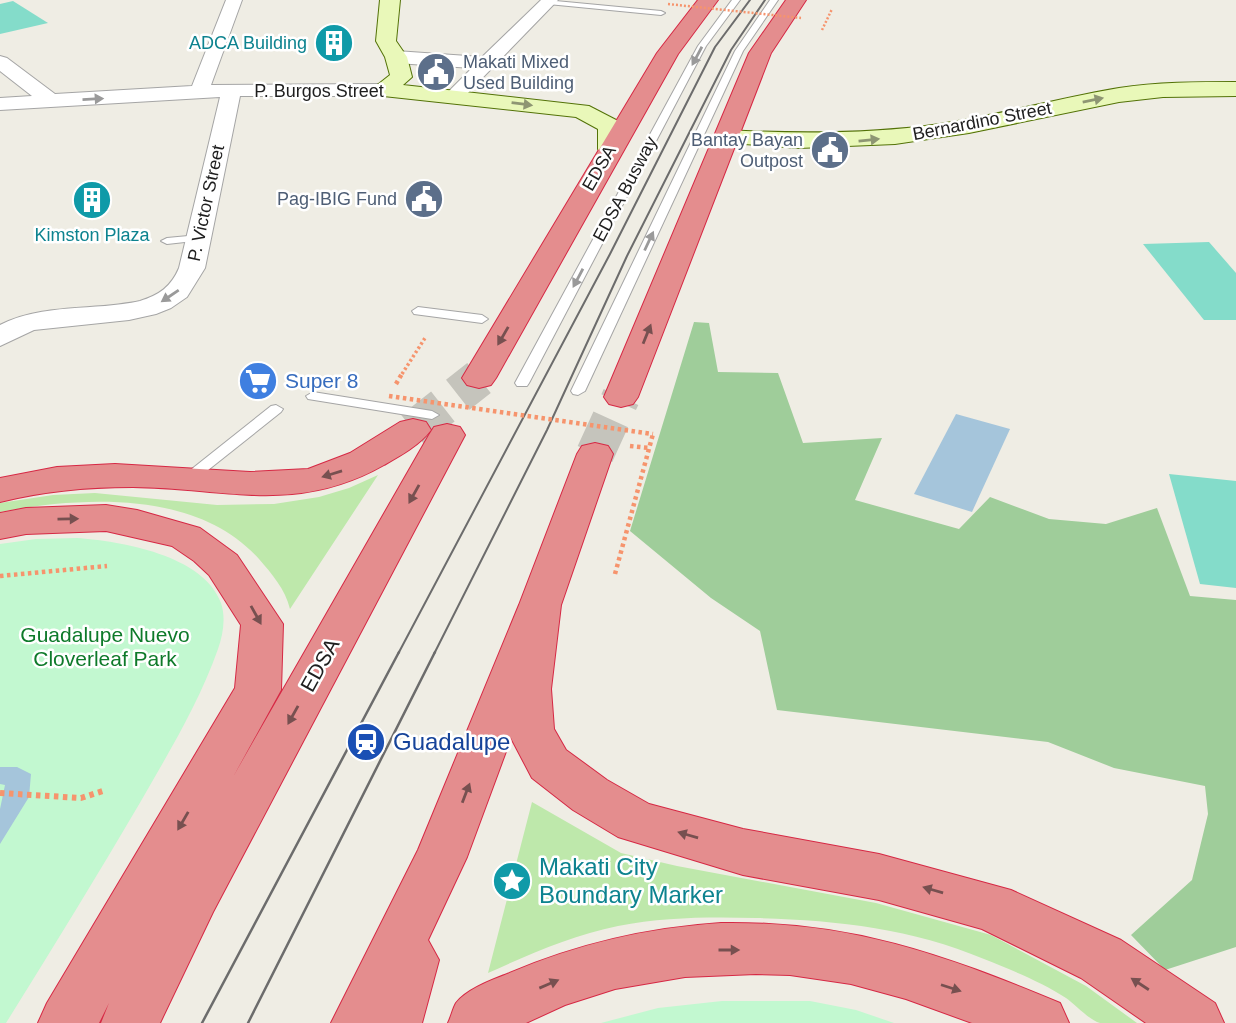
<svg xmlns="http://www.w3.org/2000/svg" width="1236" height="1023" viewBox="0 0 1236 1023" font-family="Helvetica,sans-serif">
	<rect width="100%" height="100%" fill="#efede4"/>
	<!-- grass -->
	<g fill="#bee8ab">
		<path d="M 378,475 L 290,609 C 285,589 272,574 259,559 C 197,490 84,496 0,512 L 0,503 L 53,495 L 95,493 L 217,505 L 274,504 L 319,497 L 349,488 Z"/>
		<path d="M 532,802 L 621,853 L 677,866 L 876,903 L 991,935 L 1086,986 L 1137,1023 C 1126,1023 1111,1023 1100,1023 C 1089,1020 1076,1005 1066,998 C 1042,982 1011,970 984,959 C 911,928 835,920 756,918 C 709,917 664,917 618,926 C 573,935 530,954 488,973 Z"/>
	</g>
	<!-- forest -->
	<polygon fill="#9fcd9a" points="694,322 709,323 718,372 778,373 803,443 882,438 855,500 959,529 990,497 1049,519 1106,524 1157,508 1190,596 1236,600 1236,947 1165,970 1131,935 1192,880 1208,814 1205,786 1114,768 1048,742 777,710 760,631 711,598 630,531"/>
	<!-- park -->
	<g fill="#c2f8d0">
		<path d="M 77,538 C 120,541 204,555 221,603 C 226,618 223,635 218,649 C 199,703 169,752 141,801 C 97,876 52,949 6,1023 L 0,1023 L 0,544 L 36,539 Z"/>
		<polygon points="722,1001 810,1001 856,1010 894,1023 601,1023 658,1008"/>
	</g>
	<!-- pitch -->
	<g fill="#84dcca">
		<polygon points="13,1 48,23 0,34 0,4"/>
		<polygon points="1209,242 1236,273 1236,320 1204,320 1143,244"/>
		<polygon points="1169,474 1236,481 1236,588 1200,584"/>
	</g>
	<!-- water -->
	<g fill="#a5c5db">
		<polygon points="956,414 1010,429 972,512 914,494"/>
		<polygon points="0,767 17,767 31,774 29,797 0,844 0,809 5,785 0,784"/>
	</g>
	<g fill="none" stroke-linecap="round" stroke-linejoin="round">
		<!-- highway-tunnel -->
		<g stroke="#c5c4bc" stroke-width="38" stroke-dasharray="38 19" stroke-linecap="butt">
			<polyline points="413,430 479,378"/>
			<polyline points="595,454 621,397"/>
		</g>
		<!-- lane casing -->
		<g stroke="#a5a5a5" stroke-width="2">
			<g id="lane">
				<polygon points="545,0 661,11 665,13 661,15 548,4"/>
				<polygon points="732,0 740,0 706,46 529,383 527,386 517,386 515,383 698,46"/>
				<polygon points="770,0 778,0 743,51 585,391 578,395 573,394 571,391 735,51"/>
				<polygon points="199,235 205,238 203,240 167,244 161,241 167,238"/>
				<polygon points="418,307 482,315 488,319 482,323 414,314 412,311"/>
				<polygon points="313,392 432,411 439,415 432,419 308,399 306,396"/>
				<polygon points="276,405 283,409 281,412 193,482 183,482 180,479 183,476 271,406"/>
			</g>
		</g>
		<!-- street casing -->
		<g stroke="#a5a5a5" stroke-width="2">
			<g id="street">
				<path d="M 226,0 L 242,0 L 211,85 L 382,84 L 392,90 L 382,96 L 240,96 L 205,268 L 187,297 L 171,308 L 156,314 L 129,320 L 34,330 L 0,346 L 0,325 C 42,303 95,311 140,301 C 159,295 171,287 179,268 L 220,97 L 0,110 L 0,98 L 32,96 L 0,71 L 0,56 L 7,58 L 55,94 L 192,86 Z"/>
				<polygon points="541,0 558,0 461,100 447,100 444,96 472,68 396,63 387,57 396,51 482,57"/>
			</g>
		</g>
		<!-- secondary casing -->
		<g stroke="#537207" stroke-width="2">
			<g id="secondary">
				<polygon points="380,0 400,0 396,41 407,57 412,77 403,85 589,106 618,121 622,126 622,149 619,154 610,156 601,154 598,149 598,129 576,117 374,95 371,90 390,75 385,57 376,41"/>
				<path d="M 1236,82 L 1236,96 L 1163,97 L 1119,102 L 969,133 L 895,144 L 799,148 L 718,142 L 715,137 L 718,132 L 727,130 C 799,134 869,134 940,124 C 1000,115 1059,98 1119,88 C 1157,82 1197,82 1236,82 Z"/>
			</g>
		</g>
		<!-- highway casing -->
		<g stroke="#d62844" stroke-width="2">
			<g id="highway">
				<polygon points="698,0 718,0 678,54 496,378 491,385 479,388 467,385 462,378 657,53"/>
				<polygon points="786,0 806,0 771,53 638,397 633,404 621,407 609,404 604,397 749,53"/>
				<path d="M 413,419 L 426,422 L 431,430 C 420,445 400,456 384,465 C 296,515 226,488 133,487 C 88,487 44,491 0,502 L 0,478 L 57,467 L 115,464 L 250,472 L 308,469 L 350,453 L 400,422 Z"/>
				<polygon points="447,424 460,427 465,435 213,912 160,1023 101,1023 109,1003 99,1023 38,1023 47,1003 235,688 241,625 209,575 194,561 172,546 106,531 26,534 0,539 0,513 26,508 106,505 137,510 200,528 237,555 283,624 281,690 233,777 429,435 434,427"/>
				<polygon points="595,443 608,446 613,454 561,605 551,689 554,729 566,750 607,780 649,804 743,829 879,854 1011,890 1121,940 1215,1003 1224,1023 1146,1023 1081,978 982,929 879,900 743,875 618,837 573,810 532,778 511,738 467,857 428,940 439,960 422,1023 331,1023 418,850 519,605 577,454 582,446"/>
				<path d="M 721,923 C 851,921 942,954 1060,1003 L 1069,1023 L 972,1023 L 906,999 L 851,984 L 790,975 L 756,974 L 685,977 L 615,989 L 565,1005 L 526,1023 L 448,1023 C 451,1017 453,1008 456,1003 C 467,989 492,980 507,974 C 577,944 645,928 721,923 Z"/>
			</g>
		</g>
		<!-- path-far3 -->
		<polyline stroke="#f6946d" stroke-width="2.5" stroke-dasharray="2 2" stroke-linecap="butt" points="822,30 832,9"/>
		<!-- path-far2 -->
		<polyline stroke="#f6946d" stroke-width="3.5" stroke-dasharray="2.5 2.5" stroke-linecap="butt" points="402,374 425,338"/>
		<!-- path-far1 -->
		<g stroke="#f6946d" stroke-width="4.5" stroke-dasharray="3.5 3.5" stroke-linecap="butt">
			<polyline points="396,384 403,372"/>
			<polyline points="630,446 649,448"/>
			<polyline points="615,574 653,434"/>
			<polyline points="0,576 107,566"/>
		</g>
		<!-- path -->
		<polyline stroke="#f6946d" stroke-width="6" stroke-dasharray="4.5 4.5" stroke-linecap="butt" points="0,793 81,798 103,791"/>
		<!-- lane -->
		<use href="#lane" fill="#fff" fill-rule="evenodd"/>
		<!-- street -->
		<use href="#street" fill="#fff" fill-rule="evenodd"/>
		<!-- secondary -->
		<use href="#secondary" fill="#e9f8b9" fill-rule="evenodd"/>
		<!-- highway -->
		<use href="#highway" fill="#e48d8e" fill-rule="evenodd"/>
		<!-- tram-far1 -->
		<g stroke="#6c6c6c" stroke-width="2">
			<polyline points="398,654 610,254 715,47 750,0"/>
			<polyline points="434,654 547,430 627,256 731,50 765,0"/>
		</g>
		<!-- tram -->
		<g stroke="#6c6c6c" stroke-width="2.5">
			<polyline points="202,1023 399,652"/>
			<polyline points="248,1023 435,652"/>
		</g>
		<!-- path-bridge-far1 -->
		<polyline stroke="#f6946d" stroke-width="2.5" stroke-dasharray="2 2" stroke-linecap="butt" points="668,4 801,18"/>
		<!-- path-bridge -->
		<polyline stroke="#f6946d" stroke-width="4.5" stroke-dasharray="3.5 3.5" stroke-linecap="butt" points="389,396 653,434"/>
	</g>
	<!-- one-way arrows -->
	<defs><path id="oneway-solid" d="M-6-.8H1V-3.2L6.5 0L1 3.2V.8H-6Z" transform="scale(1.75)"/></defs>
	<g fill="#9a9a9a">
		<use href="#oneway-solid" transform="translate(697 56) rotate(118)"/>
		<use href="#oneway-solid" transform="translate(93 99) rotate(-3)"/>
		<use href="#oneway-solid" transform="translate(649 241) rotate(-65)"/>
		<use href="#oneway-solid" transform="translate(578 278) rotate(118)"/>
		<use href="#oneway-solid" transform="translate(170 296) rotate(146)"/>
	</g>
	<g fill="#8e9673">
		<use href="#oneway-solid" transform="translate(1093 100) rotate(-11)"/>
		<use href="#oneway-solid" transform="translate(522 104) rotate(7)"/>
		<use href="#oneway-solid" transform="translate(869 140) rotate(-6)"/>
	</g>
	<g fill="#775050">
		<use href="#oneway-solid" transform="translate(647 334) rotate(-68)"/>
		<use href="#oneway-solid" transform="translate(503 336) rotate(120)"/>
		<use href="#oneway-solid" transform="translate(332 474) rotate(163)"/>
		<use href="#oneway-solid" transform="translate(414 494) rotate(119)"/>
		<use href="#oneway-solid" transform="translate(68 519) rotate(-1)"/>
		<use href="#oneway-solid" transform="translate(256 615) rotate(61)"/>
		<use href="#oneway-solid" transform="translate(293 715) rotate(119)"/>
		<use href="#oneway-solid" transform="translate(466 793) rotate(-69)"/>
		<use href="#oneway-solid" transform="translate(183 821) rotate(120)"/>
		<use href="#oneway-solid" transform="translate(688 835) rotate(-164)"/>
		<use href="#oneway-solid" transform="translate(933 890) rotate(-164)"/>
		<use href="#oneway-solid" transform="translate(729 950)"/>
		<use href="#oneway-solid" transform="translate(549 984) rotate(-23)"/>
		<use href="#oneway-solid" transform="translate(1140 984) rotate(-147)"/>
		<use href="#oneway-solid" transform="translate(951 988) rotate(18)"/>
	</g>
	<!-- icons -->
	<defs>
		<g id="building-disc" transform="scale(2.0125)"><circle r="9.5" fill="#0f9aa8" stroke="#fff"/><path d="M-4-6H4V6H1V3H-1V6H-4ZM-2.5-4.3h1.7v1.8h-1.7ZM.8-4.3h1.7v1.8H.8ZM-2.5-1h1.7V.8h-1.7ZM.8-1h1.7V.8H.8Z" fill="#fff"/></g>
		<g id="civic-disc" transform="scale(2.0125)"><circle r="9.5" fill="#5c6f8a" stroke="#fff"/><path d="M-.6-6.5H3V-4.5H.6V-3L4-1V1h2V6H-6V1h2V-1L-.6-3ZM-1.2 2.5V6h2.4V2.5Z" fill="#fff"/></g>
		<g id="supermarket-disc" transform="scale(2.0125)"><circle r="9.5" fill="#3f7fe0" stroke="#fff"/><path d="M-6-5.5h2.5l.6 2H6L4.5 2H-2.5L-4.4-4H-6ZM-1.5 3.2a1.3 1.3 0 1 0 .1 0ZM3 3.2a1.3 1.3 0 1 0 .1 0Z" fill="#fff"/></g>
		<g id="station-disc" transform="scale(2.0125)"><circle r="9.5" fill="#1a4fb4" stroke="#fff"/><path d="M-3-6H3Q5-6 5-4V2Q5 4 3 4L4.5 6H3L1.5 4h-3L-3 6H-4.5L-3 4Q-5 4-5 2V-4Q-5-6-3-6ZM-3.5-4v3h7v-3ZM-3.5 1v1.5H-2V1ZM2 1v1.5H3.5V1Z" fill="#fff"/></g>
		<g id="sight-disc" transform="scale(2.0125)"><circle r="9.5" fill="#0f9aa8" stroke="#fff"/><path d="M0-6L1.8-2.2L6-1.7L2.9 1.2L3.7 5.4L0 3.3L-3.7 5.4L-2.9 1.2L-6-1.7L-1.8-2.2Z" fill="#fff"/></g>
	</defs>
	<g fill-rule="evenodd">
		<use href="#building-disc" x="334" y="43"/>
		<use href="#civic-disc" x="436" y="72"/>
		<use href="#civic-disc" x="830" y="150"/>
		<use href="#civic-disc" x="424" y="199"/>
		<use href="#building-disc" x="92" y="200"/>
		<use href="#supermarket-disc" x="258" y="381"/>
		<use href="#station-disc" x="366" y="742"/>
		<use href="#sight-disc" x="512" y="881"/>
	</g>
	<g text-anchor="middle" stroke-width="5" stroke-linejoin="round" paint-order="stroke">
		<!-- far-culture labels -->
		<g font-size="18" fill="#0d838f" stroke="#fff" text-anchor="end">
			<text x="307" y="49">ADCA Building</text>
			<text x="92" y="241" text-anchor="middle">Kimston Plaza</text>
		</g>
		<!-- far-service labels -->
		<g font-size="18" fill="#4e5e75" stroke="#fff" text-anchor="end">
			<text x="463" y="68" text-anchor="start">Makati Mixed<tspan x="463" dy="21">Used Building</tspan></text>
			<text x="803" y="146">Bantay Bayan<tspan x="803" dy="21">Outpost</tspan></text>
			<text x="397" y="205">Pag-IBIG Fund</text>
		</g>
		<!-- far-street labels -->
		<g font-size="18" fill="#1e1e1e" stroke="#fff">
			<text x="319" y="97">P. Burgos Street</text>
			<text transform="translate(982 121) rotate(-11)" y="6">Bernardino Street</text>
			<text transform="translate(599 168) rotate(-60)" y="6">EDSA</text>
			<text transform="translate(625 189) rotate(-62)" y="6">EDSA Busway</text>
			<text transform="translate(206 203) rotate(-78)" y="6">P. Victor Street</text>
		</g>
		<!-- shop labels -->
		<g font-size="21" fill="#366cbe" stroke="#fff" text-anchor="start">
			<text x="285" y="388">Super 8</text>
		</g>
		<!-- park labels -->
		<g font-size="21" fill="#0e7a2a" stroke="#fff">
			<text x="105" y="642">Guadalupe Nuevo<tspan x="105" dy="24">Cloverleaf Park</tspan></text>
		</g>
		<!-- street labels -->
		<g font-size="21" fill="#1e1e1e" stroke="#fff">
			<text transform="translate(320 665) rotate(-61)" y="7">EDSA</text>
		</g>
		<!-- near-transit labels -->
		<g font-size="24" fill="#164399" stroke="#fff" text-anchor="start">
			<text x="393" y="750">Guadalupe</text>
		</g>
		<!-- near-culture labels -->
		<g font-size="24" fill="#0d838f" stroke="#fff" text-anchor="start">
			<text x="539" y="875">Makati City<tspan x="539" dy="28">Boundary Marker</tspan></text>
		</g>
	</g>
</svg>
